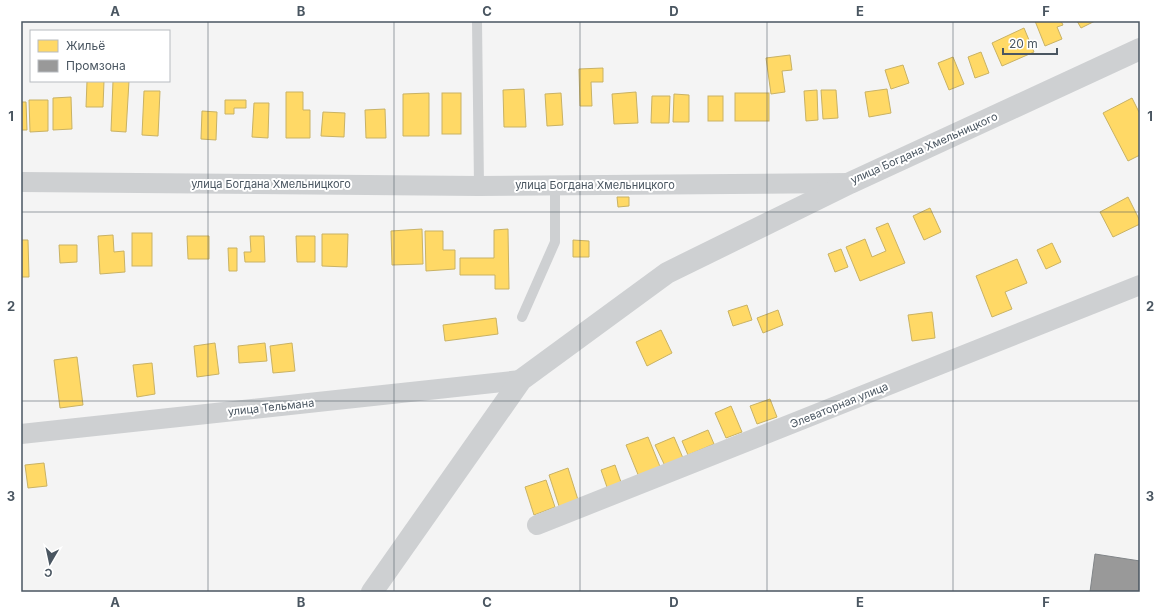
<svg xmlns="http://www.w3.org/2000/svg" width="1161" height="613" viewBox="0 0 1161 613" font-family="Inter,sans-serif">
	<rect width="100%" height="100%" fill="#f4f4f4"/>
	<!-- homes -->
	<g fill="#ffd966" stroke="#c9b264">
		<polygon points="1035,21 1061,21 1063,25 1057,27 1062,39 1045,46"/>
		<polygon points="1077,21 1095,21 1081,28"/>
		<polygon points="1024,28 1034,52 1002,66 992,43"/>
		<polygon points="981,52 989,73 975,78 968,57"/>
		<polygon points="790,55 792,70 782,71 785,92 771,94 766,58"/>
		<polygon points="953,57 964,84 949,90 938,63"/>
		<polygon points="903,65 909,83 891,89 885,70"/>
		<polygon points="603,68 603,82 591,82 592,106 580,106 579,69"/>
		<polygon points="87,81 104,81 103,107 86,107"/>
		<polygon points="113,81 129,81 126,132 111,131"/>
		<polygon points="524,89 526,127 504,127 503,90"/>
		<polygon points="887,89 891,113 869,117 865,92"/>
		<polygon points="817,90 818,120 806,121 804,91"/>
		<polygon points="821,90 836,90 838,118 823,119"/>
		<polygon points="144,91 160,91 158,136 142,135"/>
		<polygon points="286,92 303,92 303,110 310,110 310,138 286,138"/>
		<polygon points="636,92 638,123 614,124 612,94"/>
		<polygon points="429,93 429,136 403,136 403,94"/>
		<rect x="442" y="93" width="19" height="41"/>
		<polygon points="561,93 563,125 547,126 545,94"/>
		<rect x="735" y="93" width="34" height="28"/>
		<polygon points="674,94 689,95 689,122 673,122"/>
		<polygon points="652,96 670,96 669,123 651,123"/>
		<rect x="708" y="96" width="15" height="25"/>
		<polygon points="71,97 72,129 53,130 53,98"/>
		<polygon points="1132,98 1140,114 1140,155 1128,161 1103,113"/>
		<polygon points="29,100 48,100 48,131 30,132"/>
		<polygon points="225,100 246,100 246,108 234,108 234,114 225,114"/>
		<polygon points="21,102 26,102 27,130 21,130"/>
		<polygon points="254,103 269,103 268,138 252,137"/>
		<polygon points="385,109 386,138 366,138 365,110"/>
		<polygon points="202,111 217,112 216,140 201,139"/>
		<polygon points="323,112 345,113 344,137 321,136"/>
		<polygon points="617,197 629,197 629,206 618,207"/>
		<polygon points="1128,197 1140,221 1140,224 1113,237 1100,212"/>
		<polygon points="930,208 941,232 924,240 913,216"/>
		<polygon points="888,223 905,263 860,281 846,247 865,239 872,257 886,251 876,228"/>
		<polygon points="422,229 423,264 392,265 391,231"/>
		<polygon points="508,229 509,289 495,289 495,275 460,275 460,258 494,258 494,230"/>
		<polygon points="425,231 443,231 443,250 455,250 455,269 426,271"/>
		<rect x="132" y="233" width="20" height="33"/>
		<polygon points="322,234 348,234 347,267 322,266"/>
		<polygon points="113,235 114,252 124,251 125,272 100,274 98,236"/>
		<polygon points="187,236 209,236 209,259 188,259"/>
		<polygon points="250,236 264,236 265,262 245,262 244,252 251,252"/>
		<polygon points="296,236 315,236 315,262 297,262"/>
		<polygon points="21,240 28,240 29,277 21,277"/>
		<polygon points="573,240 589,241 589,257 573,257"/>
		<polygon points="1052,243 1061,262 1046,269 1037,250"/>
		<polygon points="59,245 77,245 77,262 60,263"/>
		<polygon points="228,248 237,248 237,271 229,271"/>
		<polygon points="841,249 848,267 835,272 828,254"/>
		<polygon points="1017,259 1027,283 1005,292 1012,309 992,317 976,276"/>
		<polygon points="747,305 752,320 733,326 728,311"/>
		<polygon points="778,310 783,325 763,333 757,318"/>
		<polygon points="932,312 935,338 912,341 908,315"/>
		<polygon points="496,318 498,334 445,341 443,325"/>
		<polygon points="661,330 672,353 647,366 636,342"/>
		<polygon points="215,343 219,374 197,377 194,346"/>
		<polygon points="265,343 267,361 239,363 238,346"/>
		<polygon points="292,343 295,371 273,373 270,346"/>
		<polygon points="77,357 83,405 60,408 54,360"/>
		<polygon points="152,363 155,394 137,397 133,365"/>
		<polygon points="770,399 777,417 757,424 750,406"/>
		<polygon points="731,406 742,432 726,438 715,413"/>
		<polygon points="708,430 714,444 688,455 682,441"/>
		<polygon points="648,437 661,469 639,477 626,445"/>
		<polygon points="674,437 683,458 665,466 655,445"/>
		<polygon points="44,463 47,486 28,488 25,465"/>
		<polygon points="615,465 622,485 608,490 601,470"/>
		<polygon points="568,468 579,503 560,509 549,475"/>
		<polygon points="546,480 555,507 534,515 525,487"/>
	</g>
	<!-- industry -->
	<polygon fill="#999" stroke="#818588" points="1095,554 1140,561 1140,592 1090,592"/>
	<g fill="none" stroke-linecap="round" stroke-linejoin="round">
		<!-- service -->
		<g stroke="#ced0d2" stroke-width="10">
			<polyline points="477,21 479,186"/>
			<polyline points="522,317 555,242 555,185"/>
		</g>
		<!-- minor -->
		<g stroke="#ced0d2" stroke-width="20">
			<polyline points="21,182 479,186 850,183"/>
			<polyline points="21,434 521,380"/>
			<polyline points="537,525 1140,285"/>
		</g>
		<!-- tertiary -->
		<polyline stroke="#ced0d2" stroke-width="22" points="372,592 521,380 667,273 850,183 1140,49"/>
	</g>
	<!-- grid -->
	<path fill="none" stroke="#4a5661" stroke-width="1" stroke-opacity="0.55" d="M 208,21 L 208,592M 394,21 L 394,592M 580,21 L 580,592M 767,21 L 767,592M 953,21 L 953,592M 21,212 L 1140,212M 21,401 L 1140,401"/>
	<g text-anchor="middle" stroke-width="4" stroke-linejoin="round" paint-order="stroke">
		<!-- street labels -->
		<g font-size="11" fill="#4a5661" stroke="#fff">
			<text transform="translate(924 148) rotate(-24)" y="4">улица Богдана Хмельницкого</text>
			<text x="271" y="188">улица Богдана Хмельницкого</text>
			<text x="595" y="189">улица Богдана Хмельницкого</text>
			<text transform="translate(839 405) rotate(-22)" y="4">Элеваторная улица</text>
			<text transform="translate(271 407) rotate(-6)" y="4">улица Тельмана</text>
		</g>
	</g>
	<!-- border -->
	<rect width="1161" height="613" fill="none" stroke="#ffffff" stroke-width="44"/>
	<!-- legend -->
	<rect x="30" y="30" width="140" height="52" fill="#ffffff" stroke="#b7bbc0"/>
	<rect x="38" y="40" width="20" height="12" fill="#ffd966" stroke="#b7bbc0"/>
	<text x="66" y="50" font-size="12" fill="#4a5661">Жильё</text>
	<rect x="38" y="60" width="20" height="12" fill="#999999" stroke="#b7bbc0"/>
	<text x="66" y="70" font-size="12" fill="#4a5661">Промзона</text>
	<!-- north arrow -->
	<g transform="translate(50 563) rotate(189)" stroke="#ffffff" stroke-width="3" paint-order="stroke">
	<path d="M0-3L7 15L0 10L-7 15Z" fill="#4a5661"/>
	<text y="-6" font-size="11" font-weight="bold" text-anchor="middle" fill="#4a5661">С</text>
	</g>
	<!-- scale -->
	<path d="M1003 48v6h54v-6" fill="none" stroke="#4a5661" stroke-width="2"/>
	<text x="1009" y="48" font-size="12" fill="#4a5661" stroke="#ffffff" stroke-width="3" paint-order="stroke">20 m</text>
	<rect x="22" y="22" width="1117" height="569" fill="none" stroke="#4a5661" stroke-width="1.5"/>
	<g font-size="13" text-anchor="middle" font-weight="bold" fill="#4a5661">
		<text x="115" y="16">A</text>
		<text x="301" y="16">B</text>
		<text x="487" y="16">C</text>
		<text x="674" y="16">D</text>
		<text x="860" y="16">E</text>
		<text x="1046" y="16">F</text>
		<text x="11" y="121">1</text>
		<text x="1150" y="121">1</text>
		<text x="11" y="311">2</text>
		<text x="1150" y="311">2</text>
		<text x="11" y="501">3</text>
		<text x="1150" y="501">3</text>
		<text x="115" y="607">A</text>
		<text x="301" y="607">B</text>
		<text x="487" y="607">C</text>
		<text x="674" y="607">D</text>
		<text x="860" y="607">E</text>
		<text x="1046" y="607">F</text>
	</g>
</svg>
